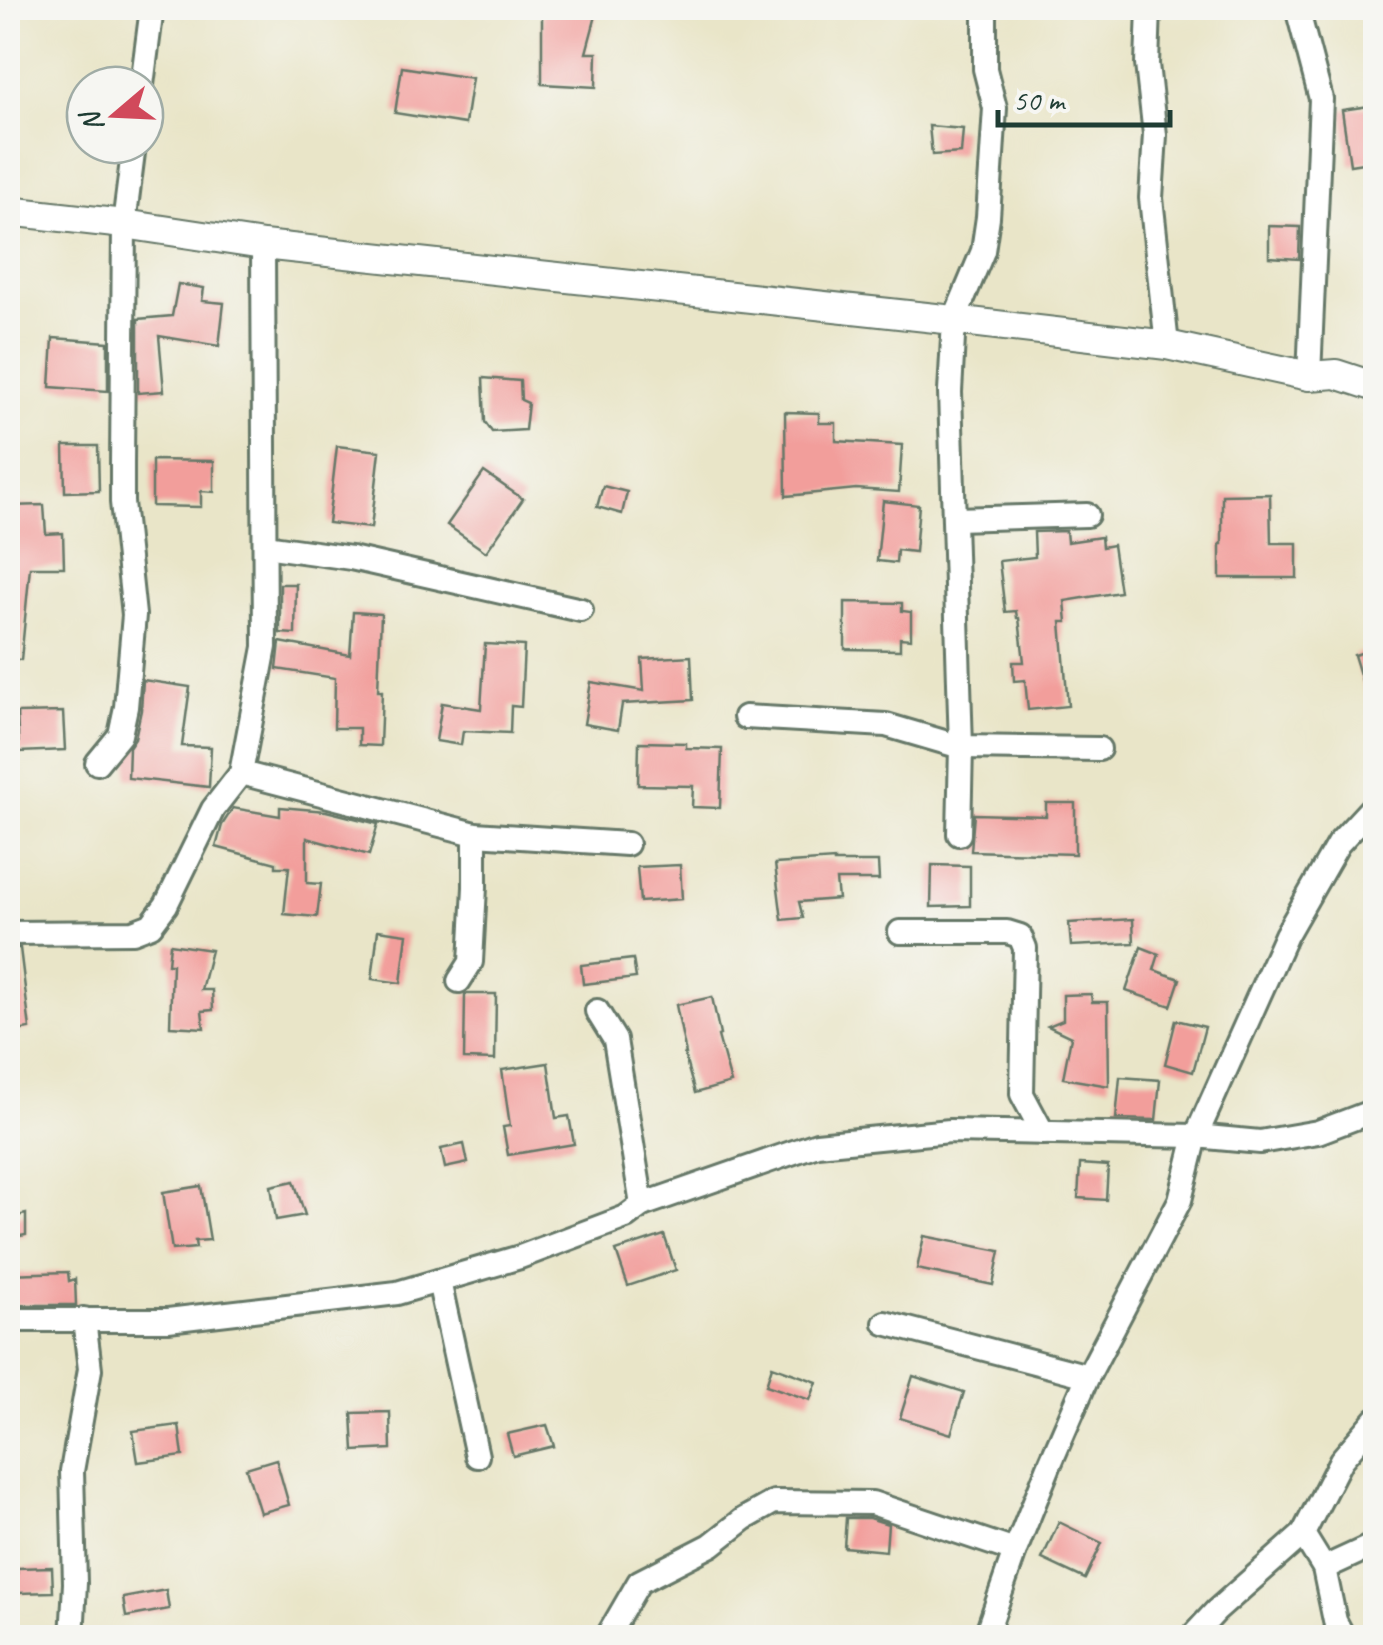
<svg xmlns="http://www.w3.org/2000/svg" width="1383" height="1645" viewBox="0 0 1383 1645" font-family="Caveat,sans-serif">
	<rect width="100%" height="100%" fill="#f6f6f2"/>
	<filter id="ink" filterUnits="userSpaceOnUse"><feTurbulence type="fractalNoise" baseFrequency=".01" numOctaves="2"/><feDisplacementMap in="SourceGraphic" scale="20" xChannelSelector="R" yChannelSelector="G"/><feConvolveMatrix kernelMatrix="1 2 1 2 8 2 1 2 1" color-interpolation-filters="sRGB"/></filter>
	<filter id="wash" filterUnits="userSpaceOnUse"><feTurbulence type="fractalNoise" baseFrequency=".0048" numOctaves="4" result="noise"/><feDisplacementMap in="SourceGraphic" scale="40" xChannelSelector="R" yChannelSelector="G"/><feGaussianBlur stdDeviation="2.25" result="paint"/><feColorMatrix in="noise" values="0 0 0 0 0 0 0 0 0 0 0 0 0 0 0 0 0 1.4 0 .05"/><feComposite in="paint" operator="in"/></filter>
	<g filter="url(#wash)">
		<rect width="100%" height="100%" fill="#e9e5c8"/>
		<g id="blocks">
			<!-- building -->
			<g fill="#f29e9b">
				<polygon points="542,8 598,8 586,53 597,53 596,87 542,84"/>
				<polygon points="402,67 472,78 465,124 395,113"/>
				<polygon points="1376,105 1376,161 1350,165 1342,110"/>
				<polygon points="929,126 963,129 961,153 932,155"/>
				<polygon points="1269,226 1300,227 1299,259 1269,257"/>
				<polygon points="178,284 204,288 202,301 224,303 219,346 159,336 164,391 138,393 138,319 172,316"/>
				<polygon points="53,338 108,342 108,391 50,387"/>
				<polygon points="483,378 520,381 521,400 528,403 525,430 492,432 485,422"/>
				<polygon points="785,412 819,413 819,423 836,423 836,441 902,445 899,492 856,489 786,496"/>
				<polygon points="64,446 98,446 99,491 65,492"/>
				<polygon points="337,446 380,451 371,528 328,523"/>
				<polygon points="152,460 214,461 214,492 201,491 201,507 152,506"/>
				<polygon points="484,472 523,499 486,552 447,525"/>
				<polygon points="603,486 627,492 622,514 597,507"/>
				<polygon points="1270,494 1271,543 1297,543 1297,578 1220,578 1220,544 1222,544 1222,495"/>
				<polygon points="883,501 919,505 915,552 897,550 896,563 877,561"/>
				<polygon points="44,505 46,534 63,533 64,567 30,567 21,660 8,659 10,567 8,567 8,506"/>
				<polygon points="1066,531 1067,542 1101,537 1102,547 1113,545 1120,592 1065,601 1067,622 1061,622 1068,706 1028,710 1025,680 1014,681 1013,662 1024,662 1019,618 1017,618 1016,611 1005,612 999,561 1035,557 1034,532"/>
				<polygon points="280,584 296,584 295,634 280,633"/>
				<polygon points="845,602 902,603 902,611 911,612 911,639 900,638 900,650 845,649"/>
				<polygon points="353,612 381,614 378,691 382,691 380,746 359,745 359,728 334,728 335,678 277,669 280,642 350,655"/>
				<polygon points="485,644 524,646 521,707 511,706 510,733 463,731 461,745 436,741 442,703 481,709"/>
				<polygon points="1371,650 1376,664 1376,710 1371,710 1354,655"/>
				<polygon points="691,656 693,700 622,704 618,730 584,724 591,682 644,691 642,659"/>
				<polygon points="143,680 190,687 182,746 211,747 209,787 128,778 129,747 135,738 141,710"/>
				<polygon points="63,712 65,750 19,752 17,713"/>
				<polygon points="639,742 686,743 686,748 722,749 720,808 692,807 693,786 638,785"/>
				<polygon points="1046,803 1075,803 1075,854 971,851 974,814 1046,816"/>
				<polygon points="280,807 326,811 378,824 369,855 307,838 307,883 321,884 317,917 284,914 289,867 276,867 276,863 216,847 222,825 233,808 280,816"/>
				<polygon points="834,860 834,862 878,862 879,880 836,880 838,899 799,902 803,918 782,920 775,864"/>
				<polygon points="680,865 682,899 640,902 637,867"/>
				<polygon points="932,865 970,866 970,906 931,907"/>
				<polygon points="1133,919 1134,943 1071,946 1069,923"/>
				<polygon points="378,930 407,934 401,983 372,979"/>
				<polygon points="170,944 211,950 201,990 212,990 213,1010 202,1011 204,1028 170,1026 172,964 168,964"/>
				<polygon points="1141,947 1159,954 1154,970 1180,979 1171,1006 1126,991"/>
				<polygon points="8,948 20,948 30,1029 8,1032"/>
				<polygon points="633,959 636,978 583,984 581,965"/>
				<polygon points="465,994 496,994 495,1060 464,1059"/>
				<polygon points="1091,994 1092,1002 1108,1002 1109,1086 1063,1078 1071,1037 1048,1026 1063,1020 1063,995"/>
				<polygon points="712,997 720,1035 718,1036 731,1083 695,1093 684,1054 686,1054 676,1005"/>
				<polygon points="1176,1020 1205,1027 1193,1072 1165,1064"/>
				<polygon points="548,1063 556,1118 569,1116 574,1144 508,1155 503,1127 510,1126 502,1070"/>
				<polygon points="1120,1077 1160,1080 1156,1120 1116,1119"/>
				<polygon points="464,1144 468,1163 445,1168 441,1149"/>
				<polygon points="1080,1164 1108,1166 1106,1200 1078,1198"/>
				<polygon points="294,1181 305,1215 276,1220 271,1186"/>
				<polygon points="201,1186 210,1240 195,1241 196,1248 172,1250 163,1192"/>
				<polygon points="26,1214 26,1235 8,1238 8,1218"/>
				<polygon points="664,1235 676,1270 628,1286 616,1251"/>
				<polygon points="924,1236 1000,1251 993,1285 917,1269"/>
				<polygon points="68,1272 69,1281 75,1279 76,1305 8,1305 8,1274"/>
				<polygon points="772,1366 817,1382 810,1400 766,1385"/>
				<polygon points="913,1376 964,1392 951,1434 900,1418"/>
				<polygon points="390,1412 391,1449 354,1451 352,1413"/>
				<polygon points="179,1425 183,1456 138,1462 133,1431"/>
				<polygon points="547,1425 554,1446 513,1456 507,1434"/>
				<polygon points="276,1459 289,1505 260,1513 246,1468"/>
				<polygon points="846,1518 869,1518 888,1524 886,1551 844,1547"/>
				<polygon points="1059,1522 1102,1543 1085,1579 1042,1559"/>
				<polygon points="52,1567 53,1592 18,1593 17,1568"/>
				<polygon points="166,1590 169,1609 126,1617 123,1598"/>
			</g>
		</g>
	</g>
	<g filter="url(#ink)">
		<use href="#blocks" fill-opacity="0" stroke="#667868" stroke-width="2.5"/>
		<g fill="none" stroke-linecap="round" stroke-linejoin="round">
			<!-- minor casing -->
			<g stroke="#667868" stroke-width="28">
				<g id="minor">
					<polyline points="1149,8 1147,64 1155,135 1151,198 1167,345"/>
					<polyline points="1297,8 1321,99 1309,376"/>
					<polyline points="142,85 152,8"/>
					<polyline points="956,519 1087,515"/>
					<polyline points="265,546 351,558 581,610"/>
					<polyline points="745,717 886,725 961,747 1099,749"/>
					<polyline points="97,763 120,735 126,707 134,615 122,502 122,464 124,224 134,145"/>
					<polyline points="241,773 475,834 627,844"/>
					<polyline points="959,834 961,747 950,392 954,320 983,251 988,217 995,108 985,69 985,8"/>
					<polyline points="900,932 1007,932 1020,936 1025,948 1022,1094 1043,1133"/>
					<polyline points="8,933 133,932 151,925 166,905 213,809 241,773 265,647 263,245"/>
					<polyline points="459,981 471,962 475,887 475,834"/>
					<polyline points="597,1011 615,1040 642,1205"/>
					<polyline points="439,1281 477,1456"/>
					<polyline points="8,1320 168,1320 397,1293 520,1257 626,1217 642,1205 817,1144 950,1131 1196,1136 1260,1142 1318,1132 1376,1110"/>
					<polyline points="885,1323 1088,1376"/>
					<polyline points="1303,1534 1341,1460 1376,1419"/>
					<polyline points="1324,1568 1376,1544"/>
					<polyline points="610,1632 639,1582 711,1545 744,1519 774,1502 872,1503 1015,1551"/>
					<polyline points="72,1638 75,1583 72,1471 90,1369 84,1319"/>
					<polyline points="985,1638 1015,1551 1049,1466 1088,1376 1180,1200 1196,1136 1286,935 1338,844 1376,803"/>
					<polyline points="1191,1638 1216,1611 1303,1534 1324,1568 1335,1621 1344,1638"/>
				</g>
			</g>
			<!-- tertiary casing -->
			<g stroke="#667868" stroke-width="32">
				<polyline id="tertiary" points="8,211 124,224 263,245 954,320 1167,345 1309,376 1336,374 1376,387"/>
			</g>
			<!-- minor -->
			<use href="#minor" stroke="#fff" stroke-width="22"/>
			<!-- tertiary -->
			<use href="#tertiary" stroke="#fff" stroke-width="28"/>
		</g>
	</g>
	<!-- margin -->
	<rect width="1383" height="1645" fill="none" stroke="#f6f6f2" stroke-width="40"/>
	<!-- north arrow -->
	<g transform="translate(115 115) rotate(251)"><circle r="48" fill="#f6f6f2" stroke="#a0aca6" stroke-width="2.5"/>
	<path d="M0-8L18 38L0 25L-18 38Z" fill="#d1495b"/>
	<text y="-15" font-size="28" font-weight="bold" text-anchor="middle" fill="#1f3d34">N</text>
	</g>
	<!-- scale -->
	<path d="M998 110v15h172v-15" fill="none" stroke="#1f3d34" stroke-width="5"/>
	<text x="1013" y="110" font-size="30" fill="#1f3d34" stroke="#f6f6f2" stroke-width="8" paint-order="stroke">50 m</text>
</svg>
